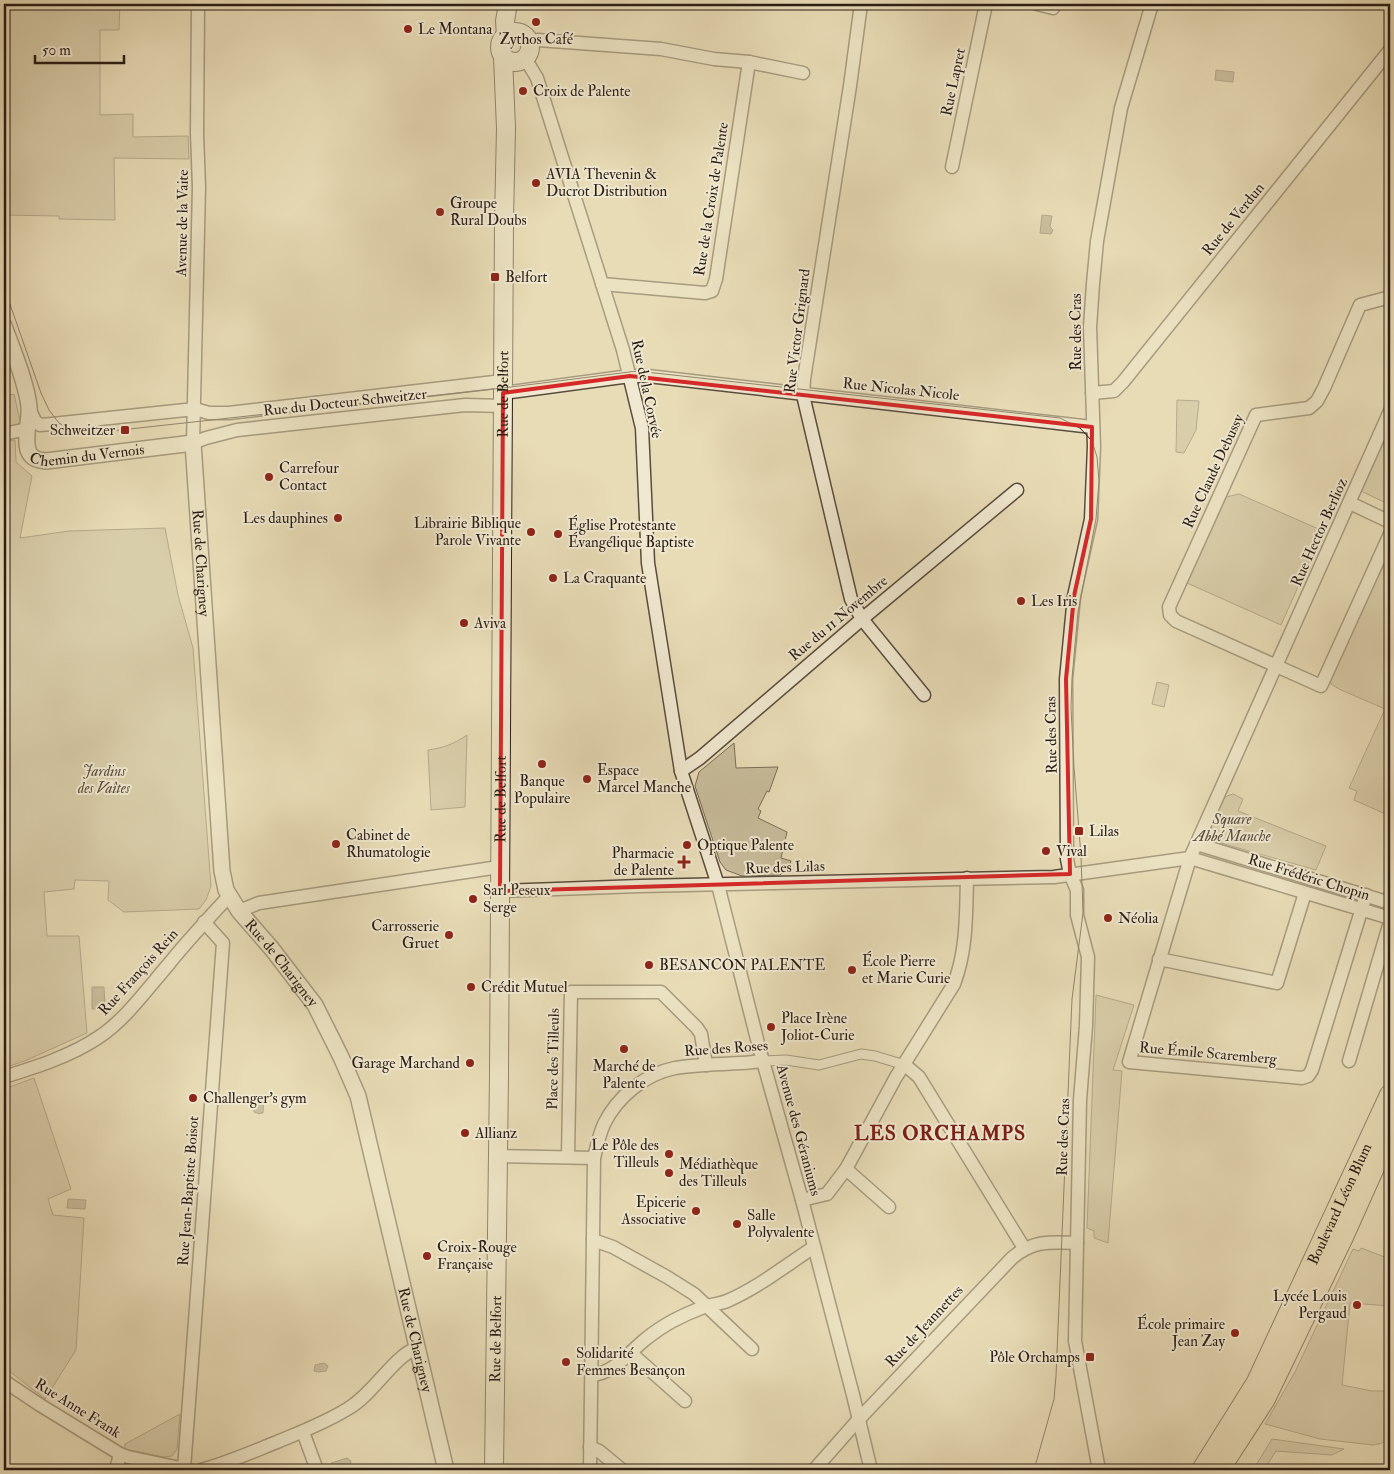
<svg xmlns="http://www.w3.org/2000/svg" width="1394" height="1474" viewBox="0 0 1394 1474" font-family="'IM FELL Double Pica',serif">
	<rect width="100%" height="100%" fill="#e8dcb7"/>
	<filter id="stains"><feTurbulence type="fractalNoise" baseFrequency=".004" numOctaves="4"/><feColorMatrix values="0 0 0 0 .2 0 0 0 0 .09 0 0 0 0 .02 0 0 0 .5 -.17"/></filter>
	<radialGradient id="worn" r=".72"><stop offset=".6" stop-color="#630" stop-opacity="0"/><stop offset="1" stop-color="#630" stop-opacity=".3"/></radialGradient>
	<!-- green -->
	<g fill="#c8bc9b" stroke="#796c58">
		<polygon points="4,4 120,4 119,30 100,30 100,115 133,114 133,137 188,136 189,159 114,158 115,220 59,219 59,216 4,215"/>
		<polygon points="14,394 22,430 4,432 4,396"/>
		<polygon points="1177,400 1199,401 1196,430 1184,453 1176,452"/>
		<polygon points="1390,425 1390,505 1361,491"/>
		<polygon points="15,440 16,462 32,476 20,538 69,531 165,528 178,595 193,648 211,886 206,900 199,909 124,912 108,900 109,881 75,880 74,889 44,892 47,936 79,936 87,1033 27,1060 4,1068 4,442"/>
		<polygon points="1239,494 1323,531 1281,625 1187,583 1226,497"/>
		<polygon points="1387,558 1390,560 1390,816 1354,800 1357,791 1349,788 1385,709 1339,689 1331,684 1330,677"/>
		<polygon points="1157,682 1169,685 1164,707 1152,704"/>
		<path d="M 467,735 L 465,807 L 431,810 L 428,750 C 443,748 454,744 467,735 Z"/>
		<polygon points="734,743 736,768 778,767 769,792 767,791 758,809 761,811 758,818 787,832 781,858 791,861 789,867 780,875 742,876 726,870 720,862 695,786 699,772"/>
		<polygon points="1233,794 1243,799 1238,811 1326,846 1316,870 1210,840 1207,836 1223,800 1227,796"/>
		<polygon points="1096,995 1134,1005 1113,1070 1122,1071 1108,1243 1094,1238 1094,1231 1087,1228"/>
		<polygon points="34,1078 71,1189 48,1199 53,1215 84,1218 76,1350 45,1399 4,1367 4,1089"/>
		<path d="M 1361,1248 L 1390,1259 L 1390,1306 L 1350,1303 L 1342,1385 L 1372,1391 L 1385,1391 L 1386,1382 L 1390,1382 L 1390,1435 C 1385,1443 1381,1444 1373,1445 L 1320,1439 L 1265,1424 L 1295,1372 L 1353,1249 L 1359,1251 Z"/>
		<polygon points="180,1414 177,1449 172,1456 164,1457 125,1449 125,1444"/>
		<polygon points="1272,1439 1344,1449 1332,1455 1276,1451 1264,1470 1253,1470"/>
		<polygon points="132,1465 142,1465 160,1470 124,1470"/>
	</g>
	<!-- water -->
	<g fill="#a79b80" stroke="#756955">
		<polygon points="1216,70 1234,72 1233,82 1215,80"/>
		<polygon points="1042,215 1052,216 1050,227 1053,230 1051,234 1040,233"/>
		<polygon points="92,987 104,987 105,1009 92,1009"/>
		<polygon points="255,1095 264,1096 263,1113 260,1113 260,1114 254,1112"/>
		<polygon points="68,1199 86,1200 85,1209 67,1208"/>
		<polygon points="324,1363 328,1366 326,1371 318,1372 314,1371 315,1365"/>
		<polygon points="347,1458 351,1461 350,1466 333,1470 331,1463"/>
	</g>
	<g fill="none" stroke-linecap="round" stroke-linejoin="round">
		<!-- pedestrian casing -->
		<g stroke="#5a4d3e" stroke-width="11">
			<polyline id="pedestrian" points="764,1061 786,1060 819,1065 861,1054 875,1056 905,1065"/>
		</g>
		<!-- minor casing -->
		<g stroke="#5a4d3e" stroke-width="15">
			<g id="minor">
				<polyline points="198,4 197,133 199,187 193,443 206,438 237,430 465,405 503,406"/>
				<polyline points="861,4 850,86 804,379 803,395 851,599 862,619 924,695"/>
				<polyline points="1037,4 1053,8"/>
				<polyline points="528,42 538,40 661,49 714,59 749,62 803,73"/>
				<polyline points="525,58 537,78 623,350 642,428 648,563 681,771 718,885 759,1047 802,1200 853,1395 871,1470"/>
				<polyline points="952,167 986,4"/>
				<polyline points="602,284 705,293 712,291 716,279 749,62"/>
				<polyline points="1390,297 1360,305 1324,388 1317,401 1309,408 1256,415 1169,607 1170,615 1176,621 1321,686 1390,534"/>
				<polyline points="503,393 630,376 648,376 1092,427"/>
				<polyline points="1092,393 1114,391 1123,382 1390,50"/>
				<polyline points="29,408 35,421 40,425 52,424 195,409 209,413 229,413 503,381"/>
				<polyline points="4,434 27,429"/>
				<polyline points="1350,503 1390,522"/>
				<polyline points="681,771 700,758 862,619 1017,490"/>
				<polyline points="1197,844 1390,903"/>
				<polyline points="500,891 640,886 1054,877 1190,858 1390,918"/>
				<polyline points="1366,895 1312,1070 1308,1076 1302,1078 1129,1062 1190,858 1390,411"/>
				<polyline points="239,911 259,903 499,867"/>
				<polyline points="1159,959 1277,983 1305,893"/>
				<polyline points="1349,1061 1390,922"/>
				<polyline points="905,1065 919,1077 1024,1248"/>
				<path d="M 4,1077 C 36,1067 71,1056 99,1037 C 125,1020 148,988 168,965 C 187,941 208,919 229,896"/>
				<polyline points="498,1156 594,1158"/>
				<polyline points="568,1157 571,992 661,992 697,1028 701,1034 706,1065"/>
				<polyline points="846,1169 889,1207"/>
				<path d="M 802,1200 L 827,1194 L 846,1169 L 896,1077 L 954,984 C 967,950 966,914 967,878"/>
				<polyline points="593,1240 613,1247 667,1277 694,1294 752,1349"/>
				<polyline points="631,1353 685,1401"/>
				<path d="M 592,1375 C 615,1373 630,1351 647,1338 C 664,1324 685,1314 704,1307 C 712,1304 720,1304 727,1301 C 759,1287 785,1266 814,1247"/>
				<polyline points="4,1381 40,1405 120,1454 128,1457 190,1470"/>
				<polyline points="303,1432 317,1470"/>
				<polyline points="590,1447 599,1451 622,1470"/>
				<polyline points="184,1469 223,943 204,922"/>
				<polyline points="116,1470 120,1454"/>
				<path d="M 201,1470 C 227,1463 252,1452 277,1442 C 301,1432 327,1422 349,1408 C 373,1394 395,1355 417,1348"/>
				<path d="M 590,1470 L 594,1158 C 597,1146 599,1135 604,1124 C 617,1097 645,1074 675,1068 C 704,1063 734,1065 764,1061"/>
				<path d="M 814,1470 L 859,1419 L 1012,1258 C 1034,1240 1050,1242 1077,1243"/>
				<polyline points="1099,1470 1075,1341 1080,1100 1086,1026 1088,957 1077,915 1077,890 1070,874 1067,859 1066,679 1074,596 1091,519 1094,446 1090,327 1093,284 1097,241 1121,108 1152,4"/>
			</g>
		</g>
		<!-- tertiary casing -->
		<g stroke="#5a4d3e" stroke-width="18">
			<g id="tertiary">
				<path id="s1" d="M 4,326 C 12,348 27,384 29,407 C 30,421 24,436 28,450 C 31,459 38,460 46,461 L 193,443 L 222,871 L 226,890 L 239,911 L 272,949 L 315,1005 L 341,1057 L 358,1096 L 446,1470"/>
			</g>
		</g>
		<!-- secondary casing -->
		<g stroke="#2a1d15" stroke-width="20">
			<g id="secondary">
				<circle cx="515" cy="47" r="15"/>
				<polyline points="506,36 505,21 508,4"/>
				<path id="s2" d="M 494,1470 L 499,1075 L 504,220 L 506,128 L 503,57"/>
			</g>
		</g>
		<!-- primary casing -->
		<g stroke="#2a1d15" stroke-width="22">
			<g id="primary">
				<path id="s3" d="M 1202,1470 L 1257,1382 L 1390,1095"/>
				<polyline points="1219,1470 1265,1399 1343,1237 1390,1132"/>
			</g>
		</g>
		<!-- pedestrian -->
		<use href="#pedestrian" stroke="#f0e8d0" stroke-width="9"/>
		<!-- minor -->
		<use href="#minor" stroke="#f0e8d0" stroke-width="12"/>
		<!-- tertiary -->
		<use href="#tertiary" stroke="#f0e8d0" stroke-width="15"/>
		<!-- secondary -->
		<use href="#secondary" stroke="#f0e8d0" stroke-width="18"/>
		<!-- primary -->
		<use href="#primary" stroke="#e8dcb7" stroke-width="20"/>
		<!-- tram -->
		<polyline stroke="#2a1d15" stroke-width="1" points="4,287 41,393 49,410 59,423 70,429 84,434 503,388 637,371 1060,418 1080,428 1092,441 1097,457 1099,481 1096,519 1078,612 1072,678 1071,708 1074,767 1081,856 1083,913 1072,999 1056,1376 1054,1399 1034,1470"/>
	</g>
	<!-- marked area -->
	<path d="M0 0H1394V1474H0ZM 630,376 L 1092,427 L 1091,519 L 1074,596 L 1066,679 L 1070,874 L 500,891 L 503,393 Z" fill="#e8dcb7" fill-opacity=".55" fill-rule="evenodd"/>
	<path fill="none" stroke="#d62828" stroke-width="4" stroke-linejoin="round" d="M 630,376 L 1092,427 L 1091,519 L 1074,596 L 1066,679 L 1070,874 L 500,891 L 503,393 Z"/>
	<!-- markers -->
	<g fill="#8f2418" stroke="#f0e8d0" stroke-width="2">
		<circle cx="536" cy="22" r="5"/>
		<circle cx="408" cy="29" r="5"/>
		<circle cx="523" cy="91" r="5"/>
		<circle cx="536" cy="183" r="5"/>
		<circle cx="440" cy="212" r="5"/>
		<rect x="490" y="272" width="10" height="10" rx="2.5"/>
		<rect x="120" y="425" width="10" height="10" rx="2.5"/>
		<circle cx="269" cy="477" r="5"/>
		<circle cx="338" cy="518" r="5"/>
		<circle cx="531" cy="532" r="5"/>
		<circle cx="558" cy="534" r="5"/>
		<circle cx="553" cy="578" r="5"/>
		<circle cx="1021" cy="601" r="5"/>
		<circle cx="464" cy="623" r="5"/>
		<circle cx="542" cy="764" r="5"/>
		<circle cx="587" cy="779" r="5"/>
		<rect x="1074" y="826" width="10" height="10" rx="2.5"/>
		<circle cx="336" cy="844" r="5"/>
		<circle cx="687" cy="845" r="5"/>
		<circle cx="1046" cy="851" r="5"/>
		<path d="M681.5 854.5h5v5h5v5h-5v5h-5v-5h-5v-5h5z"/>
		<circle cx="473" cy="899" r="5"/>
		<circle cx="1108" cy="918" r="5"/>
		<circle cx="449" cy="935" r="5"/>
		<circle cx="649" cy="965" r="5"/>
		<circle cx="852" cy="970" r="5"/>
		<circle cx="471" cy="987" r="5"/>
		<circle cx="771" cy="1027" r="5"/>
		<circle cx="624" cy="1049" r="5"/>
		<circle cx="470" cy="1063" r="5"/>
		<circle cx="193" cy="1098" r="5"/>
		<circle cx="465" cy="1133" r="5"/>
		<circle cx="669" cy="1154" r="5"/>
		<circle cx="669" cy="1173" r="5"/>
		<circle cx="696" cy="1211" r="5"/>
		<circle cx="737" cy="1224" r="5"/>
		<circle cx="427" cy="1256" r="5"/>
		<circle cx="1357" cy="1305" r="5"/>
		<circle cx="1235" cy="1333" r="5"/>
		<rect x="1085" y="1352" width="10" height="10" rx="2.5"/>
		<circle cx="566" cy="1362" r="5"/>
	</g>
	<g text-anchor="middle" stroke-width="4" stroke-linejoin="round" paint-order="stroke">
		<!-- poi labels -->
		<g font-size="15" fill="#2a1d15" stroke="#f0e8d0" text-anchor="start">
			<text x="418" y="34">Le Montana</text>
			<text x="536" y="44" text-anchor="middle">Zythos Café</text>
			<text x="533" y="96">Croix de Palente</text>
			<text x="546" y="179">AVIA Thevenin &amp;<tspan x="546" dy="17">Ducrot Distribution</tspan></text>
			<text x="450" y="208">Groupe<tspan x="450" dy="17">Rural Doubs</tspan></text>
			<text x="505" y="282">Belfort</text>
			<text x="115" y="435" text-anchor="end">Schweitzer</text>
			<text x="279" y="473">Carrefour<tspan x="279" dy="17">Contact</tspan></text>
			<text x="328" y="523" text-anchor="end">Les dauphines</text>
			<text x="521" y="528" text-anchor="end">Librairie Biblique<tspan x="521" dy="17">Parole Vivante</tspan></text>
			<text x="568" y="530">Église Protestante<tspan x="568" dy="17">Évangélique Baptiste</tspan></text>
			<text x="563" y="583">La Craquante</text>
			<text x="1031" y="606">Les Iris</text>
			<text x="474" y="628">Aviva</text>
			<text x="597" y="775">Espace<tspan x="597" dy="17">Marcel Manche</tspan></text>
			<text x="542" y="786" text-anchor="middle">Banque<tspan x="542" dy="17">Populaire</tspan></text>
			<text x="1089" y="836">Lilas</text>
			<text x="346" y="840">Cabinet de<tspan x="346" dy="17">Rhumatologie</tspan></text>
			<text x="697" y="850">Optique Palente</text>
			<text x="1056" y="856">Vival</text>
			<text x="674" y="858" text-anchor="end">Pharmacie<tspan x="674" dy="17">de Palente</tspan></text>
			<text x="483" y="895">Sarl Peseux<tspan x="483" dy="17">Serge</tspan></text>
			<text x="1118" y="923">Néolia</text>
			<text x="439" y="931" text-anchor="end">Carrosserie<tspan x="439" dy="17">Gruet</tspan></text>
			<text x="862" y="966">École Pierre<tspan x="862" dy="17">et Marie Curie</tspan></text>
			<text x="659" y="970">BESANCON PALENTE</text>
			<text x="481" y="992">Crédit Mutuel</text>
			<text x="781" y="1023">Place Irène<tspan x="781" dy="17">Joliot-Curie</tspan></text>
			<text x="460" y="1068" text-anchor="end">Garage Marchand</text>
			<text x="624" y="1071" text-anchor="middle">Marché de<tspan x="624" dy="17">Palente</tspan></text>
			<text x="203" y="1103">Challenger's gym</text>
			<text x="475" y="1138">Allianz</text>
			<text x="659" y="1150" text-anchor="end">Le Pôle des<tspan x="659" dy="17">Tilleuls</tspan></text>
			<text x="679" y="1169">Médiathèque<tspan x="679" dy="17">des Tilleuls</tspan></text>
			<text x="686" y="1207" text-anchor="end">Epicerie<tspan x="686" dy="17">Associative</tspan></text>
			<text x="747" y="1220">Salle<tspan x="747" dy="17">Polyvalente</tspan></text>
			<text x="437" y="1252">Croix-Rouge<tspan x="437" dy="17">Française</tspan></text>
			<text x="1347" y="1301" text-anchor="end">Lycée Louis<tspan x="1347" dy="17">Pergaud</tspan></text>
			<text x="1225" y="1329" text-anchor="end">École primaire<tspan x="1225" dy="17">Jean Zay</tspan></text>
			<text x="576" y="1358">Solidarité<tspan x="576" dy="17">Femmes Besançon</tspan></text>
			<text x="1080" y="1362" text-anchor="end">Pôle Orchamps</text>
		</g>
		<!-- street labels -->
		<g font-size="15" fill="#2a1d15" stroke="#f0e8d0">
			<text transform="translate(953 82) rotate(-78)" y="5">Rue Lapret</text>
			<text transform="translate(711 199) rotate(-81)" y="5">Rue de la Croix de Palente</text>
			<text transform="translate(1233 219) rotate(-51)" y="5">Rue de Verdun</text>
			<text transform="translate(182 223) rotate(-89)" y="5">Avenue de la Vaite</text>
			<text transform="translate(797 331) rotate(-83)" y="5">Rue Victor Grignard</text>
			<text transform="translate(1076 332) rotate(-90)" y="5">Rue des Cras</text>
			<text transform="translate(647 389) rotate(78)" y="5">Rue de la Corvée</text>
			<text transform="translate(901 389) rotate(6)" y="5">Rue Nicolas Nicole</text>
			<text dy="5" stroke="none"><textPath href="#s2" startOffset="1076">Rue de Belfort</textPath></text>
			<text transform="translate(345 402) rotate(-6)" y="5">Rue du Docteur Schweitzer</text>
			<text dy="5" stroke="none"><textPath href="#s1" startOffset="192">Chemin du Vernois</textPath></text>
			<text transform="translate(1213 471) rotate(-65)" y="5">Rue Claude Debussy</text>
			<text transform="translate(1319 532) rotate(-66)" y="5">Rue Hector Berlioz</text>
			<text dy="5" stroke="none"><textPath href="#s1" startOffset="419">Rue de Charigney</textPath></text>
			<text transform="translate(838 618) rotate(-40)" y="5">Rue du 11 Novembre</text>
			<text transform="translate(1051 735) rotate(-91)" y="5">Rue des Cras</text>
			<text dy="5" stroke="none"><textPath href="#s2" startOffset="671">Rue de Belfort</textPath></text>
			<text transform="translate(785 867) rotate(-2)" y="5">Rue des Lilas</text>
			<text transform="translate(1309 877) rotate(17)" y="5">Rue Frédéric Chopin</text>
			<text dy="5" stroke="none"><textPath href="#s1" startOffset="839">Rue de Charigney</textPath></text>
			<text transform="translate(138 972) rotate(-48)" y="5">Rue François Rein</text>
			<text transform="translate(726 1048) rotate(-4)" y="5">Rue des Roses</text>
			<text transform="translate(1208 1053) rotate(5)" y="5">Rue Émile Scaremberg</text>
			<text transform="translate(553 1059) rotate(-89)" y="5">Place des Tilleuls</text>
			<text transform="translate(799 1130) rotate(75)" y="5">Avenue des Géraniums</text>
			<text transform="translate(1063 1137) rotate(-88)" y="5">Rue des Cras</text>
			<text transform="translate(188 1191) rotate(-86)" y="5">Rue Jean-Baptiste Boisot</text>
			<text dy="5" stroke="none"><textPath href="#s3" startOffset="300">Boulevard Léon Blum</textPath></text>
			<text transform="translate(924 1326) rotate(-47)" y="5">Rue de Jeannettes</text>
			<text dy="5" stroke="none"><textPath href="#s1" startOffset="1244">Rue de Charigney</textPath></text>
			<text dy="5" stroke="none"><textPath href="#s2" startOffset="131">Rue de Belfort</textPath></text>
			<text transform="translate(78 1408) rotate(32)" y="5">Rue Anne Frank</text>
		</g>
		<!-- park labels -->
		<g font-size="15" font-style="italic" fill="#594d3d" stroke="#f0e8d0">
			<text x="104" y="776">Jardins<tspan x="104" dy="17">des Vaîtes</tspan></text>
			<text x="1232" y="824">Square<tspan x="1232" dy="17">Abbé Manche</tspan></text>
		</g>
		<!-- district labels -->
		<g font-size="20" font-weight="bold" letter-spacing="1" fill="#7a1f14" stroke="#f0e8d0">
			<text x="940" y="1140">LES ORCHAMPS</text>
		</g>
	</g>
	<!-- margin -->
	<rect width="1394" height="1474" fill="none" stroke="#e8dcb7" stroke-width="20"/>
	<rect x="5" y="5" width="1384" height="1464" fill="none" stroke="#2a1d15" stroke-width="2.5"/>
	<rect x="10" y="10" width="1374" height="1454" fill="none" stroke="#2a1d15"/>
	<!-- scale -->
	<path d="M35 55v8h89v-8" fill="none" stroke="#2a1d15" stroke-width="2.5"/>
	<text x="42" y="55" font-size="15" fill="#2a1d15" stroke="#f0e8d0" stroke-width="4" paint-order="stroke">50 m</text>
	<rect width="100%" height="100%" filter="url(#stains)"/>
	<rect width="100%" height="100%" fill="url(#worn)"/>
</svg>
